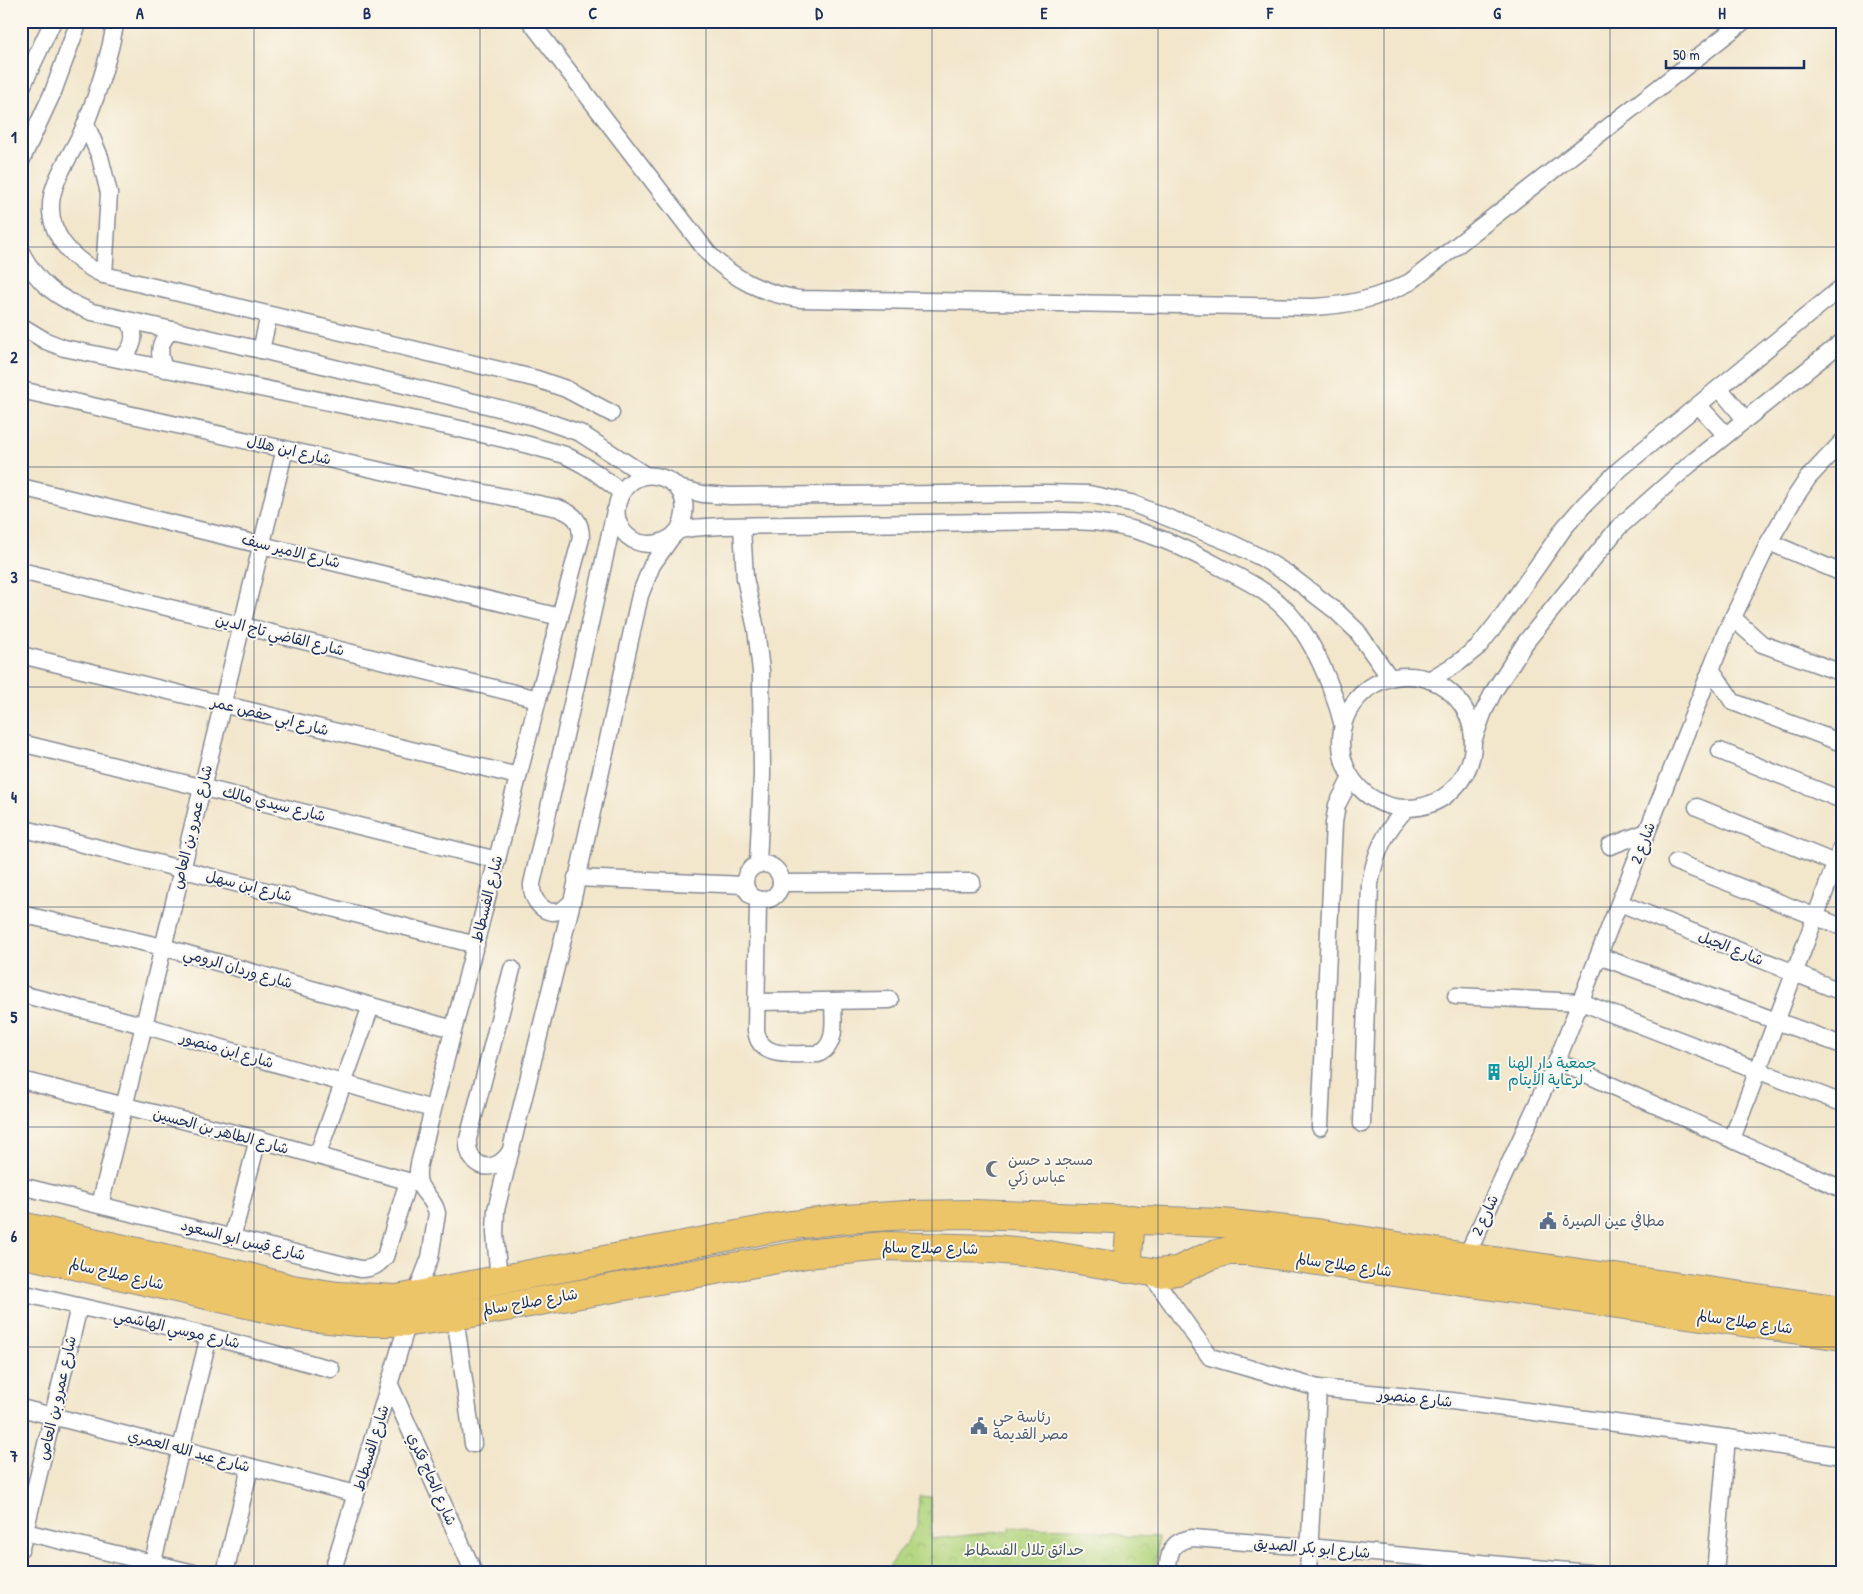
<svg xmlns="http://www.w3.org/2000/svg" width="1863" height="1594" viewBox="0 0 1863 1594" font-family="'Patrick Hand','Playpen Sans Arabic',sans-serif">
	<defs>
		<pattern id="park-crowns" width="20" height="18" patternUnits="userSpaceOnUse" patternTransform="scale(1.25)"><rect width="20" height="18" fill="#b2d57e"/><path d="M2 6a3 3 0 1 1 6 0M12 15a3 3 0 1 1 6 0" fill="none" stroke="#98b76f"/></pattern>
	</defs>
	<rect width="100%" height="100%" fill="#fbf7ec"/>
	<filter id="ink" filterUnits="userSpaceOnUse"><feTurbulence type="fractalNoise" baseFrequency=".02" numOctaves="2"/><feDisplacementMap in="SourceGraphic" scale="10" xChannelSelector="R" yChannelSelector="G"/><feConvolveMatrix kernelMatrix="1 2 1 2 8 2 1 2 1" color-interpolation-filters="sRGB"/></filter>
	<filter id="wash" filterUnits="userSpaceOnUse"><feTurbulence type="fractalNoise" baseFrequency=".0096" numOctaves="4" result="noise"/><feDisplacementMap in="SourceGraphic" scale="20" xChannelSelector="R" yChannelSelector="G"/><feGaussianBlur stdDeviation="1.12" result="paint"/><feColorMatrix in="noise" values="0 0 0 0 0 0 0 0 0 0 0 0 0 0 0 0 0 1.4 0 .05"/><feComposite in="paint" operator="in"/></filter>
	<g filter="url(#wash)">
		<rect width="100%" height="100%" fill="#f2e6cb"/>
		<!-- park -->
		<polygon fill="url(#park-crowns)" stroke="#66826e" points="919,1496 931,1497 931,1539 1010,1531 1010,1527 1077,1528 1127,1536 1158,1537 1156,1573 885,1573 918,1526"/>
	</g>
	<g filter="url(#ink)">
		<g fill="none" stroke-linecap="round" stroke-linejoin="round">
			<!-- minor casing -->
			<g stroke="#868a94" stroke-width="19">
				<g id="minor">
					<path d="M 116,21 C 109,57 99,90 86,123 C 77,147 57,171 52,196 C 45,233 73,261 104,275 L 537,379 L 566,389 L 611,413"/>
					<path d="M 530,21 L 708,253 C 734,280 763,293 799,299 L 1313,307 C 1350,305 1376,299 1410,282 L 1744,21"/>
					<polyline points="21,89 53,21"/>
					<polyline points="86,124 100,157 109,193 104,275"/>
					<polyline points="21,161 53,92 79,21"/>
					<path d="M 21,252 C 38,285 59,299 92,312 L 261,350 L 531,416 L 580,433 L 645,475"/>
					<polyline points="21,326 46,341 64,348 451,427 521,443 565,455 582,464 595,472 621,492"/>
					<polyline points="261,350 269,315"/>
					<path d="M 120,359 C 134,349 137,336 129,321"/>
					<path d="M 165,369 C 157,354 159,341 172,330"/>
					<polyline points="1719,388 1745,419"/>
					<path d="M 21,390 L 422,480 L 558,508 C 574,514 581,520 581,538 L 538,699 L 419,1164 C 413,1194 432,1191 437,1213 L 430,1258 L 415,1296"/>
					<polyline points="1699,406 1726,435"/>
					<polyline points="21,487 560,617"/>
					<polyline points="678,488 703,494 730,496 1043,493 1089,494 1131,503 1231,543 1260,557 1288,574 1336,611 1357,631 1390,678"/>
					<polyline points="742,527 745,578 756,629 761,671 762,775 758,864"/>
					<path d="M 678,531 C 689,511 687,487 663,478 C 624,463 598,519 633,540 C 644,546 659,545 670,538 C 673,537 675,533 678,531 C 686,527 710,527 720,526 L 1062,521 C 1077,521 1092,521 1107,524 C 1147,530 1185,548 1220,567 C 1243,579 1266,590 1284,608 C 1313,637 1333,687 1343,726"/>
					<polyline points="1769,542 1842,573"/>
					<polyline points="21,571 538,699"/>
					<polyline points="1733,618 1762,644 1842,673"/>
					<polyline points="21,655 518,776"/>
					<polyline points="1711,669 1733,702 1842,743"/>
					<circle cx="1407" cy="742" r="66"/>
					<polyline points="1429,680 1458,663 1479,646 1501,618 1564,528 1584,505 1620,469 1842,287"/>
					<polyline points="1473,741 1484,711 1494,691 1525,643 1618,528 1689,465 1842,342"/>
					<polyline points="21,743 497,860"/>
					<polyline points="1720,751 1842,800"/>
					<polyline points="1697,807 1835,863"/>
					<polyline points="21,828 476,945"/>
					<polyline points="1610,846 1647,832"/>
					<polyline points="1676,862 1842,927"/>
					<circle cx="763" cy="882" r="18"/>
					<polyline points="576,878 745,885"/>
					<polyline points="781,883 972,882"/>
					<path d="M 758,900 L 756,1030 C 759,1061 795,1053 818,1054 C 838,1045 833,1020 833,1001"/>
					<path d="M 572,902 C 569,904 566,908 562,910 C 545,918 531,900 532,884 L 615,511"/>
					<polyline points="1620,903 1842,992"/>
					<polyline points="21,914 163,947 453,1029"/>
					<polyline points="1599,956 1842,1045"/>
					<polyline points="21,994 143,1025 432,1109"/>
					<polyline points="1456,996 1581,1002 1842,1103"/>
					<polyline points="756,1002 890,1000"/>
					<polyline points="1557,1061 1842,1189"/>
					<polyline points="21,1080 258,1139 418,1184"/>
					<path d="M 1362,1124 L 1370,884 C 1375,854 1385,830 1407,808"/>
					<polyline points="1320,1127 1334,823 1337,805 1351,778"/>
					<polyline points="1732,1139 1842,846"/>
					<path d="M 510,1152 C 495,1176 466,1169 468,1139 L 512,969"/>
					<polyline points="317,1156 371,1006"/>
					<path d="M 21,1186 L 360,1269 C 372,1269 377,1266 385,1257 L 408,1181"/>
					<polyline points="100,1205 285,449"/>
					<polyline points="232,1238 258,1139"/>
					<polyline points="1466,1257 1557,1061 1725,634 1769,542 1794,499 1808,478 1842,442"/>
					<polyline points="1150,1273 1210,1357 1318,1388 1452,1401 1749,1441 1842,1456"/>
					<polyline points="499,1281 495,1233 496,1210 572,902 640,595 652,565 671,538"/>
					<polyline points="21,1293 209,1336 331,1369"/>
					<polyline points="455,1316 473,1444"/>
					<polyline points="390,1385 474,1573"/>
					<polyline points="21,1408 356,1494"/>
					<polyline points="21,1531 194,1573"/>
					<polyline points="21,1548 79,1307"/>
					<polyline points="150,1573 209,1336"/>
					<polyline points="225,1573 250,1467"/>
					<polyline points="332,1573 408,1322"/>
					<path d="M 1167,1573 C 1169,1553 1170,1541 1193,1538 L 1309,1547 L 1589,1573"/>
					<polyline points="1308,1573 1318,1388"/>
					<polyline points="1715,1573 1727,1438"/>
				</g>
			</g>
			<!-- trunk casing -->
			<g stroke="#868a94" stroke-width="30">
				<g id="trunk">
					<polyline points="21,1226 248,1277 292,1289 338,1296 397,1299 784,1226 845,1219 907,1215 973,1214 1222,1223 1316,1233 1466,1257 1842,1310"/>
					<polyline points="21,1253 300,1316 358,1322 408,1322 455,1316 806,1254 884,1246 993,1249 1036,1253 1158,1273 1177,1271 1212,1255 1229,1251 1247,1251 1842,1336"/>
					<polyline points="1127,1269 1131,1219"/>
				</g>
			</g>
			<!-- minor -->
			<use href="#minor" stroke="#fff" stroke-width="16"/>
			<!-- trunk -->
			<use href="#trunk" stroke="#edc569" stroke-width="28"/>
		</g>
	</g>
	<!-- grid -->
	<path fill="none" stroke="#1b2f5e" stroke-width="1" stroke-opacity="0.55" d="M 254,21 L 254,1573M 480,21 L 480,1573M 706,21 L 706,1573M 932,21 L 932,1573M 1158,21 L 1158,1573M 1384,21 L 1384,1573M 1610,21 L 1610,1573M 21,247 L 1842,247M 21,467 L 1842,467M 21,687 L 1842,687M 21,907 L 1842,907M 21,1127 L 1842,1127M 21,1347 L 1842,1347"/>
	<!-- icons -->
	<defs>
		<g id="building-bare" transform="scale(1.35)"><path d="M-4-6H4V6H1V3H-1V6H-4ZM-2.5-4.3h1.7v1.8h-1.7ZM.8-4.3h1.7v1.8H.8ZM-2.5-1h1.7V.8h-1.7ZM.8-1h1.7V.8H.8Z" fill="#0f9aa8" stroke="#fbf7ec" stroke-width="2.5" paint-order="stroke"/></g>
		<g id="mosque-bare" transform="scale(1.35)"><path d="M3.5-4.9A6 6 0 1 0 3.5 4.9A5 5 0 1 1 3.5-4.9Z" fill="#6b7280" stroke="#fbf7ec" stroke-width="2.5" paint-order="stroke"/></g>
		<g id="civic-bare" transform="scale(1.35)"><path d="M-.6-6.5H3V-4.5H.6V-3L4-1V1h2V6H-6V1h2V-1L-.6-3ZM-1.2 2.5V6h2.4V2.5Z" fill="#5c6f8a" stroke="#fbf7ec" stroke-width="2.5" paint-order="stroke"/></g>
	</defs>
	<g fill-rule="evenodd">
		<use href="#building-bare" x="1494" y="1072"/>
		<use href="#mosque-bare" x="994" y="1169"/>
		<use href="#civic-bare" x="1548" y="1221"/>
		<use href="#civic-bare" x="979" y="1426"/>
	</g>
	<g text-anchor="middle" stroke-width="4" stroke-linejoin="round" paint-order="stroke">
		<!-- street labels -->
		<g font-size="15" fill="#1b2f5e" stroke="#fbf7ec">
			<text transform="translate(289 450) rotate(13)" y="5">شارع ابن هلال</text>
			<text transform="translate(291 551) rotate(14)" y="5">شارع الامير سيف</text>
			<text transform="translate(280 635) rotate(14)" y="5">شارع القاضي تاج الدين</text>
			<text transform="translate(270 716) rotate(14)" y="5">شارع ابي حفص عمر</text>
			<text transform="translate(274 804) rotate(14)" y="5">شارع سيدي مالك</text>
			<text transform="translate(192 827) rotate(-76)" y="5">شارع عمرو بن العاص</text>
			<text transform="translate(1643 843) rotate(-69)" y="5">شارع 2</text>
			<text transform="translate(249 886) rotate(14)" y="5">شارع ابن سهل</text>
			<text transform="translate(487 899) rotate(-76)" y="5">شارع الفسطاط</text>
			<text transform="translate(1731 948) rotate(22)" y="5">شارع الجيل</text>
			<text transform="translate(238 968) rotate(16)" y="5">شارع وردان الرومي</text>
			<text transform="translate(227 1050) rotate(16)" y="5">شارع ابن منصور</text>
			<text transform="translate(221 1131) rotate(15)" y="5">شارع الطاهر بن الحسين</text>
			<text transform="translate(1485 1215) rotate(-65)" y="5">شارع 2</text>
			<text transform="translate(243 1240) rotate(14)" y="5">شارع قيس ابو السعود</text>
			<text transform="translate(930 1248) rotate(1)" y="5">شارع صلاح سالم</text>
			<text transform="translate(1344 1265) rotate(8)" y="5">شارع صلاح سالم</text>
			<text transform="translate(117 1274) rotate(13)" y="5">شارع صلاح سالم</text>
			<text transform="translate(530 1302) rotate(-10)" y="5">شارع صلاح سالم</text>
			<text transform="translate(1745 1322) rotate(8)" y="5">شارع صلاح سالم</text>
			<text transform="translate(177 1329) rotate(13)" y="5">شارع موسي الهاشمي</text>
			<text transform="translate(57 1398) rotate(-77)" y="5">شارع عمرو بن العاص</text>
			<text transform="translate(1415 1398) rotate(6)" y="5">شارع منصور</text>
			<text transform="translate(371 1448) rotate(-73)" y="5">شارع الفسطاط</text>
			<text transform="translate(189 1451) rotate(15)" y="5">شارع عبد الله العمري</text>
			<text transform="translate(432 1479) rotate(66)" y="5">شارع الحاج فكري</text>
			<text transform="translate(1312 1548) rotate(5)" y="5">شارع ابو بكر الصديق</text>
		</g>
		<!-- culture labels -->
		<g font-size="15" fill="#0d838f" stroke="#fbf7ec" text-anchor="start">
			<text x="1508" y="1068">جمعية دار الهنا<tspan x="1508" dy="17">لرعاية الأيتام</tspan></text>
		</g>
		<!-- worship labels -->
		<g font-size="15" fill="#5b616d" stroke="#fbf7ec" text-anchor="start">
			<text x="1008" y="1165">مسجد د حسن<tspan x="1008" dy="17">عباس زكي</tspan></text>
		</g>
		<!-- service labels -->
		<g font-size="15" fill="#4e5e75" stroke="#fbf7ec" text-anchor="start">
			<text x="1562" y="1226">مطافي عين الصيرة</text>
			<text x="993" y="1422">رئاسة حى<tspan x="993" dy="17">مصر القديمة</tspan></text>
		</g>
		<!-- park labels -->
		<g font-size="15" fill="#415866" stroke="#fbf7ec">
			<text x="1024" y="1555">حدائق تلال الفسطاط</text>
		</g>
	</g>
	<!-- margin -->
	<rect width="1863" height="1594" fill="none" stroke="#fbf7ec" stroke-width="55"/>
	<!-- scale -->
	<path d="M1666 60v8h138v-8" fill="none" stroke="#1b2f5e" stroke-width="2.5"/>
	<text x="1673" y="60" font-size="15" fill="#1b2f5e" stroke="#fbf7ec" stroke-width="4" paint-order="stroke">50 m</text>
	<rect x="28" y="28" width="1808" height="1538" fill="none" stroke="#1b2f5e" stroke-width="2"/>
	<g font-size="16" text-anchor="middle" font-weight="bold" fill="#1b2f5e">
		<text x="140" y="19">A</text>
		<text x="367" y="19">B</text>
		<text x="593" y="19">C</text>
		<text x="819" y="19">D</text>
		<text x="1044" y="19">E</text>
		<text x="1270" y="19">F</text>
		<text x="1497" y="19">G</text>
		<text x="1722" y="19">H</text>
		<text x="14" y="143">1</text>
		<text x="14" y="363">2</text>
		<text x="14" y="583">3</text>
		<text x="14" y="803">4</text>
		<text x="14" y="1023">5</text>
		<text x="14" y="1242">6</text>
		<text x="14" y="1462">7</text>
	</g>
</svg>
